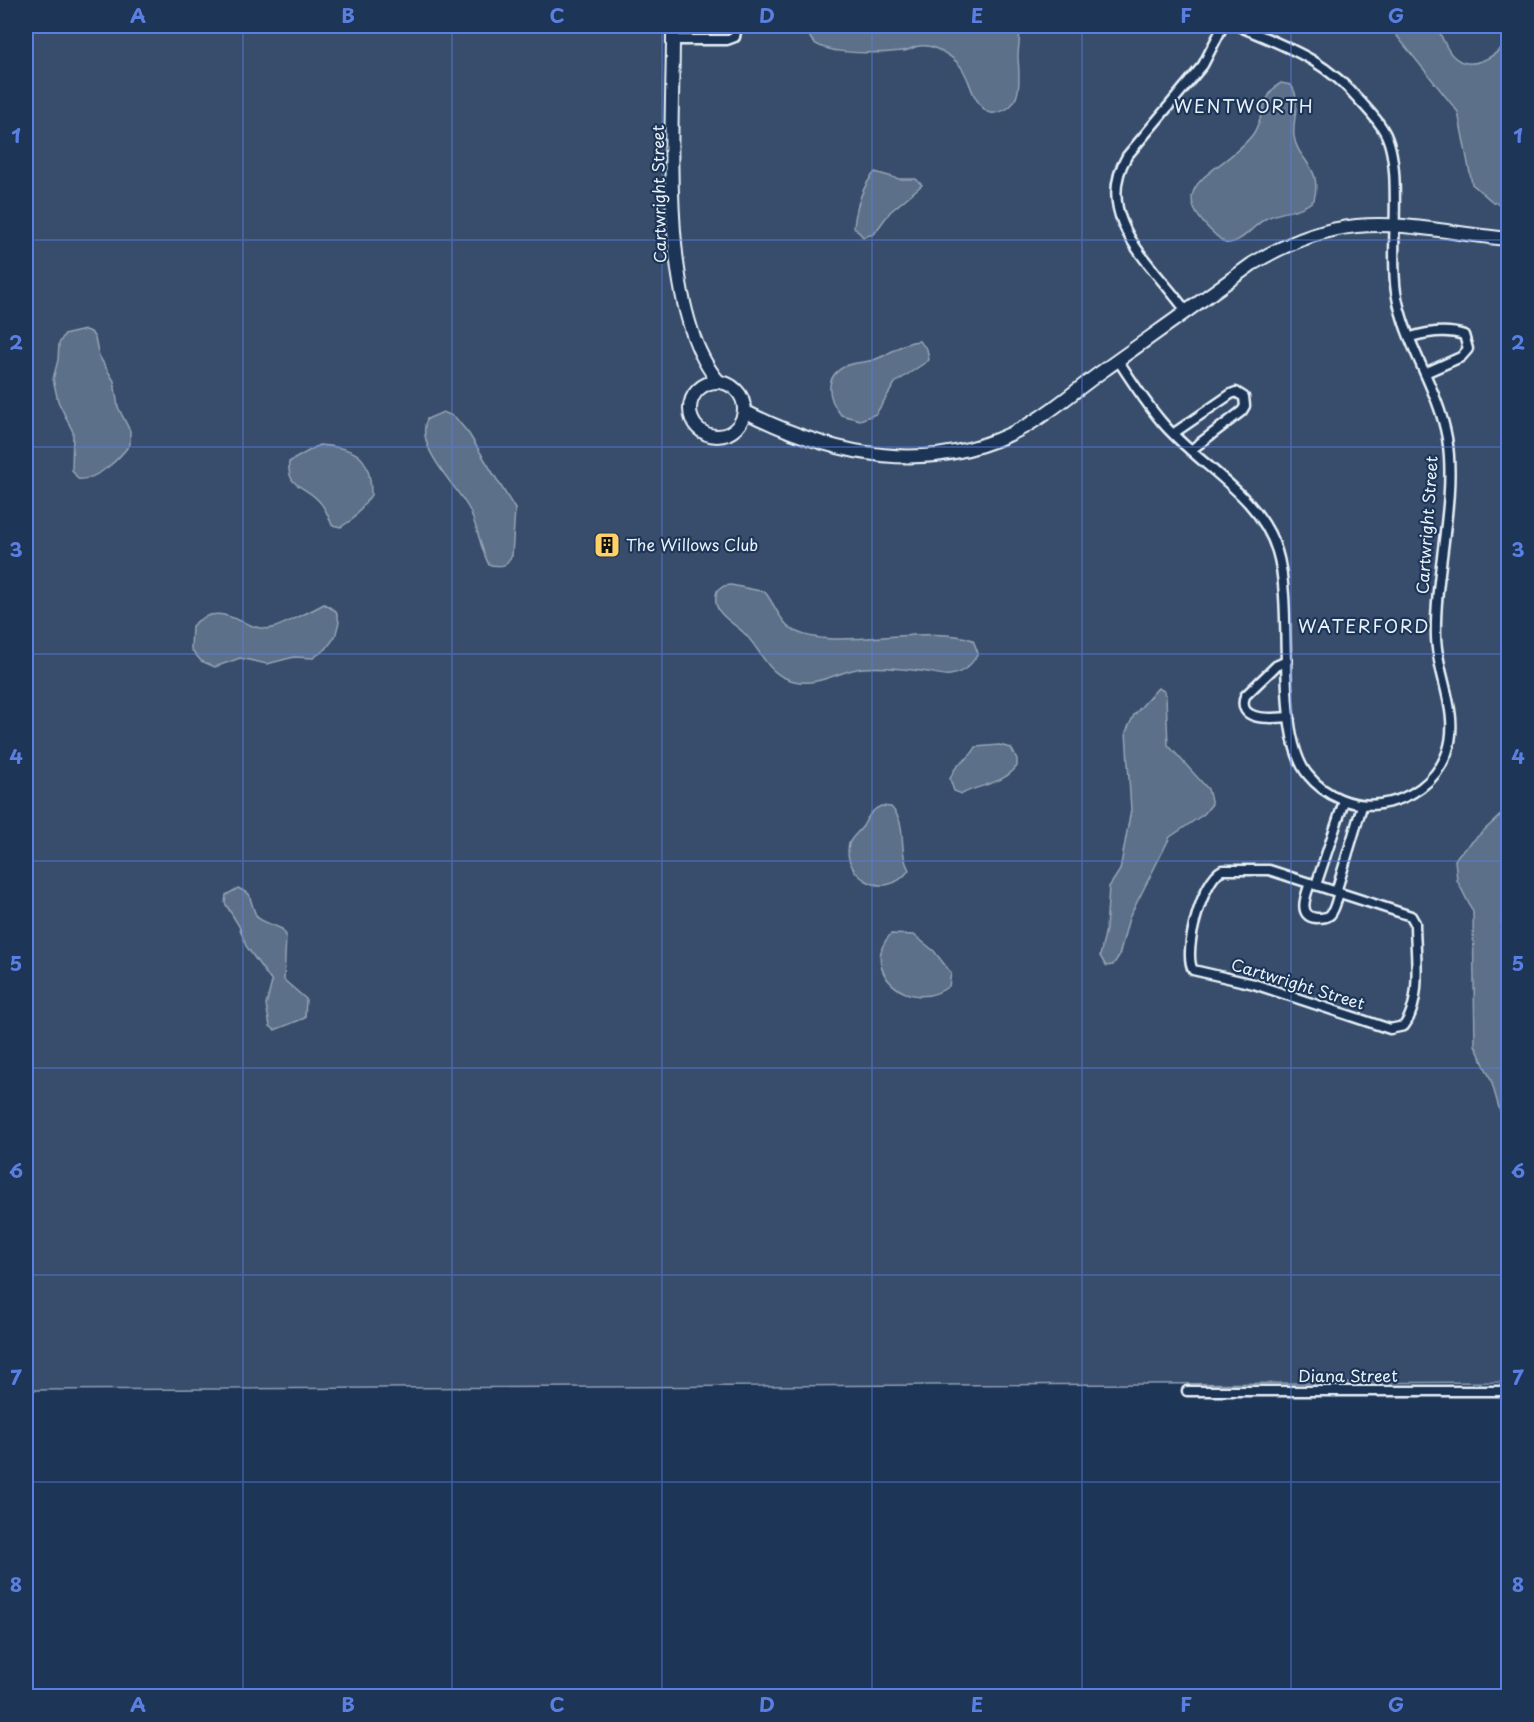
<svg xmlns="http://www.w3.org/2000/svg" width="1534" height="1722" viewBox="0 0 1534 1722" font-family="'Playpen Sans',sans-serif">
	<rect width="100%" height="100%" fill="#1d3557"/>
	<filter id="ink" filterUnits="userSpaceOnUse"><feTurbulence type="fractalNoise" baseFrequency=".0167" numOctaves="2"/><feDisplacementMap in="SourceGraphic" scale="12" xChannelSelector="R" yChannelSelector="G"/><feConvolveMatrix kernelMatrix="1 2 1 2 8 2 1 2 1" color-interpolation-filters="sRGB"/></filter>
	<g filter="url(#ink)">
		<!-- green -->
		<polygon fill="#374d6c" stroke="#909fb2" stroke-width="1.5" points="26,26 1508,26 1508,1382 26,1390"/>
		<!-- water -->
		<g fill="#5d7089" stroke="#95a4b5" stroke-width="1.5">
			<path d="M 811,26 L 1019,26 C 1021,36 1018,47 1018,57 C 1019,76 1024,106 999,112 C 995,113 990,115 986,111 C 964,92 975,68 941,51 C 934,47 927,45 919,46 C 913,47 908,51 902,51 C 883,53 796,59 811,26 Z"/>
			<path d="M 1389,26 L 1437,26 C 1441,35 1445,47 1452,55 C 1470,74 1496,56 1508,41 L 1508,207 L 1493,202 L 1472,184 L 1458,112 Z"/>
			<path d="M 1281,83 L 1291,85 C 1302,100 1292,119 1294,136 C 1297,161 1323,165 1314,200 C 1300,213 1281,210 1265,219 C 1253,226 1240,245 1225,243 C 1150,184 1222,176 1253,134 C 1264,118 1262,94 1281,83 Z"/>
			<path d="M 875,172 L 899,179 L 916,179 L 922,185 L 890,212 L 874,234 L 863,237 L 854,227 C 856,207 861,188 875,172 Z"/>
			<path d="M 85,330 L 91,332 L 95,338 L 99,356 L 114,381 L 118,407 L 130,431 L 130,444 C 120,458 97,481 78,479 L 72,470 L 73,432 L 58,401 L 53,379 L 58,360 L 59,344 L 64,335 Z"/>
			<path d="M 919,341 L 927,349 L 929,360 L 895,383 L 876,414 L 860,420 L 841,415 C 827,398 823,375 848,365 C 857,362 866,363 876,359 C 891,354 902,342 919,341 Z"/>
			<path d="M 443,412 L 455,417 L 469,434 L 515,509 L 512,556 L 504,566 L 489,565 C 480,547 478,528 469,509 C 457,486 414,447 427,419 Z"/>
			<path d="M 319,445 C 358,448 371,456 371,495 L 353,519 L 341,527 L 332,525 C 329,517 325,507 318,500 C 303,484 287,488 289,462 Z"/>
			<path d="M 731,585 L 765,592 C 773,602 779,618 788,626 C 820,656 927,622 973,640 L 978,653 C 972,665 963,673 950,675 C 943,676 935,673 928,672 C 907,669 884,666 863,668 C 835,671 813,692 783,677 C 765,668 758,646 744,633 C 731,620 710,613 717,591 L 724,586 Z"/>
			<path d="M 324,604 L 336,611 L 339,622 L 335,637 L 326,649 L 313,658 L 294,657 L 267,664 L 240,658 L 215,667 L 201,661 L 191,649 L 192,626 C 222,596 246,634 272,628 C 281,626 315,609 324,604 Z"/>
			<polygon points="1158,688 1164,691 1166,697 1168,745 1208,789 1212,804 1204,814 1170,837 1129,918 1119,956 1113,965 1106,966 1100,956 1106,929 1109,887 1120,870 1131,810 1126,732 1134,715"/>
			<path d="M 999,745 L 1011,748 L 1017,759 L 1017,766 C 1003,785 980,784 962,794 L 954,791 L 950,779 C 956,760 968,763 976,747 Z"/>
			<path d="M 881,806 L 891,807 C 909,825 897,849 909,870 C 884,904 841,874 849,844 C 851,837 859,832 863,826 C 868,817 871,810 881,806 Z"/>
			<polygon points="1508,808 1508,892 1503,902 1501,922 1508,958 1508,1125 1501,1115 1491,1080 1475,1045 1473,912 1457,880 1455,860 1459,854"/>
			<path d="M 238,888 L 249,894 C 258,925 254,916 282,929 L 286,935 L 284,980 L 306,999 L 305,1018 L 275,1030 L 270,1026 L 266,1005 L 272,982 L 246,946 L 239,926 L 225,903 L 226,895 Z"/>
			<path d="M 891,934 L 914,935 L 934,951 L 951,973 L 949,986 C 908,1017 858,968 891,934 Z"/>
		</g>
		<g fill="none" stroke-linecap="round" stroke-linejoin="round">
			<!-- street casing -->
			<g stroke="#e8f1f8" stroke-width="13">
				<g id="street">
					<polyline points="673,40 727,40 735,37 737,26"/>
					<path d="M 1186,311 C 1154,266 1091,217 1127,156 L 1203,65 L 1223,26"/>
					<path d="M 1411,337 C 1428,332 1446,329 1464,335 L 1468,349 L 1461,357 L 1425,373"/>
					<path d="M 1118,360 C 1131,380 1145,402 1161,421 C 1197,465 1259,493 1277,551 C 1295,609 1273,733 1308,775 C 1325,796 1353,808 1380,804 C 1410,800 1436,782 1447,753 C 1461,714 1437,676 1436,637 C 1434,574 1457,500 1447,438 C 1438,387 1404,343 1396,292 C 1389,249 1404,165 1384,131 C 1378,120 1369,111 1361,102 C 1323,58 1289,48 1238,26"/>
					<polyline points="1174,433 1231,394 1236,392 1244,397 1245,406 1242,411 1191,450"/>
					<path d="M 1287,661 L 1276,666 L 1245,696 C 1236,723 1274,718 1290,717"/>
					<path d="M 1222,870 L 1269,870 L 1411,916 L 1415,923 C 1415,954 1423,1000 1404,1026 L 1390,1029 L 1254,984 L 1193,970 C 1182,952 1203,879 1222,870 Z"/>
					<path d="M 1310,883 C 1306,895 1297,916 1316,918 C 1321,918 1327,918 1330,915 C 1335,910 1337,899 1339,892"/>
					<polyline points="1316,885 1344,801"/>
					<polyline points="1336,892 1362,806"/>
					<polyline points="1187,1391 1508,1391"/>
				</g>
			</g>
			<!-- secondary casing -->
			<g stroke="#e8f1f8" stroke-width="16">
				<g id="secondary">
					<path d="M 673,26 C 674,120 656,309 719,382"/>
					<circle cx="717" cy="409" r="27"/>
					<path d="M 744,411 C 835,457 932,478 1026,426 C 1053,411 1078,388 1104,370 C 1153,335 1203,300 1252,264 C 1351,204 1403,228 1508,239"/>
				</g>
			</g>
			<!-- street -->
			<use href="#street" stroke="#1d3557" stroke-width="8"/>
			<!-- secondary -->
			<use href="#secondary" stroke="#1d3557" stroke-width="12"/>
		</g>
	</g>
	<!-- grid -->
	<path fill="none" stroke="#5a7fe2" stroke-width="1.5" stroke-opacity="0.55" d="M 243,26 L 243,1696M 452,26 L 452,1696M 662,26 L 662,1696M 872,26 L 872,1696M 1082,26 L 1082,1696M 1291,26 L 1291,1696M 26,240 L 1508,240M 26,447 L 1508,447M 26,654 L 1508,654M 26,861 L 1508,861M 26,1068 L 1508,1068M 26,1275 L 1508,1275M 26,1482 L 1508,1482"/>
	<!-- icons -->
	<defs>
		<g id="building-square" transform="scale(1.35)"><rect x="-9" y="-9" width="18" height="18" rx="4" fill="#ffd166" stroke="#1d3557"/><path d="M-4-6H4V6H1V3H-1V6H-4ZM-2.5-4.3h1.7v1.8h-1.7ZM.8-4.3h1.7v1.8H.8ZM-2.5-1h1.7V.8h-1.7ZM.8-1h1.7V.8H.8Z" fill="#111"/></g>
	</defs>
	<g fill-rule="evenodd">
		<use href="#building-square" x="607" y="545"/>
	</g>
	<g text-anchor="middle" stroke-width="4.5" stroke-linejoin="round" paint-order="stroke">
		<!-- street labels -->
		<g font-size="16" fill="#e8f1f8" stroke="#1d3557">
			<text transform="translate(659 194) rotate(-91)" y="6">Cartwright Street</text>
			<text transform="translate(1427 525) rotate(-86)" y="6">Cartwright Street</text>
			<text transform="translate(1298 984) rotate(17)" y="6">Cartwright Street</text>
			<text x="1348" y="1382">Diana Street</text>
		</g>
		<!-- poi labels -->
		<g font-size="16" fill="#e8f1f8" stroke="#1d3557" text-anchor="start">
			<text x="626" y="551">The Willows Club</text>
		</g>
		<!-- neighbourhood labels -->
		<g font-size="18" letter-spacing="1.5" fill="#e8f1f8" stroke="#1d3557">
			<text x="1244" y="113">WENTWORTH</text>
			<text x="1364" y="633">WATERFORD</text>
		</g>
	</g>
	<!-- margin -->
	<rect width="1534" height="1722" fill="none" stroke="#1d3557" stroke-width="66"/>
	<rect x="33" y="33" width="1468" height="1656" fill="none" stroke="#5a7fe2" stroke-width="2"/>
	<g font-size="20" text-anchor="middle" font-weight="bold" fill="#5a7fe2">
		<text x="138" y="23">A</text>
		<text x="348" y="23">B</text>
		<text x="557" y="23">C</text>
		<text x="767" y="23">D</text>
		<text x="977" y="23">E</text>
		<text x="1186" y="23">F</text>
		<text x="1396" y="23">G</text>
		<text x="16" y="143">1</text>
		<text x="1518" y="143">1</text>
		<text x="16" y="350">2</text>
		<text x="1518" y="350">2</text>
		<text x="16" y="557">3</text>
		<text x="1518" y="557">3</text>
		<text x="16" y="764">4</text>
		<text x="1518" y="764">4</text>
		<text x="16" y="971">5</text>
		<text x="1518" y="971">5</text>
		<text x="16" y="1178">6</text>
		<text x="1518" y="1178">6</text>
		<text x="16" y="1385">7</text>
		<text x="1518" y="1385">7</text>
		<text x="16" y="1592">8</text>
		<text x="1518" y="1592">8</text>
		<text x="138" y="1712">A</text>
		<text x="348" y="1712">B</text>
		<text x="557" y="1712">C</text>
		<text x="767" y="1712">D</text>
		<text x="977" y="1712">E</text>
		<text x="1186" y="1712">F</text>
		<text x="1396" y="1712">G</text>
	</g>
</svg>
